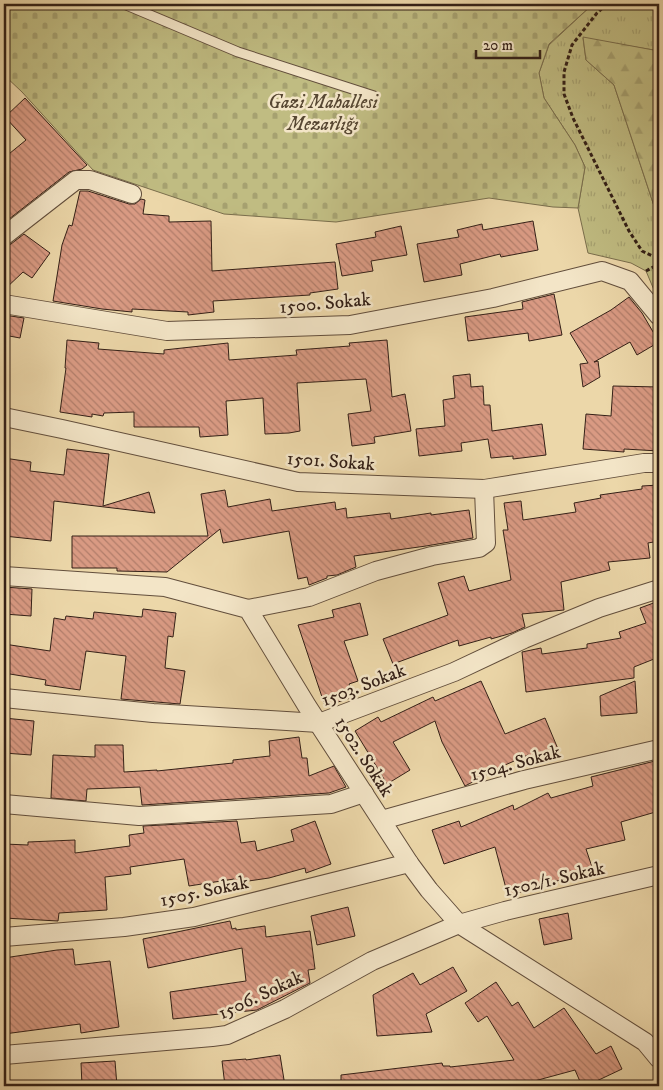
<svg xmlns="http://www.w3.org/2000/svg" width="663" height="1090" viewBox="0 0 663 1090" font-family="'IM FELL DW Pica',serif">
	<defs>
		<pattern id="grass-tufts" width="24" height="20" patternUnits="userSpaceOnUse" patternTransform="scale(1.25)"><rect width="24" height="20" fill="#c0bc82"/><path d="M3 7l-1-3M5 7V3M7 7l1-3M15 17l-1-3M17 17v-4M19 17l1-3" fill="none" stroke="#a6a170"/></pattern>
		<pattern id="forest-firs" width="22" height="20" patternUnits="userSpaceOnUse" patternTransform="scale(1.25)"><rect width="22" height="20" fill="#c0bc82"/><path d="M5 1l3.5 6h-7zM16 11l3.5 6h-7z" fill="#a6a170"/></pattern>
		<pattern id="cemetery-stones" width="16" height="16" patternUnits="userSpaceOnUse" patternTransform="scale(1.25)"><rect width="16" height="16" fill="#c0bc82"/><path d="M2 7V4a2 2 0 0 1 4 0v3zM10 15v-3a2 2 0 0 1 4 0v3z" fill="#a6a170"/></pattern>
		<pattern id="building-back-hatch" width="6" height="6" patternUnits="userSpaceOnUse" patternTransform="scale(1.25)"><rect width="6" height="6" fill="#d99a83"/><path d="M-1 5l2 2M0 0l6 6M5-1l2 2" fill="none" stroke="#b17d6a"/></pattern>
	</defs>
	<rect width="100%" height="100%" fill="#ecd7a9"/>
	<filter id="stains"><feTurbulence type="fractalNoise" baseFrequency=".004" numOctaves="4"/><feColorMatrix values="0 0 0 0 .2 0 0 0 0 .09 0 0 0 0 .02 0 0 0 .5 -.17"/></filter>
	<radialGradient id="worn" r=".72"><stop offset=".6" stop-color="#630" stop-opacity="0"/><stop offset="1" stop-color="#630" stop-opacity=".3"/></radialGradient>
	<!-- grass -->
	<polygon fill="url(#grass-tufts)" stroke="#7a6e4c" points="593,4 659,4 659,51 583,38 586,60 614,85 659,221 659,300 654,290 646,271 631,263 588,253 578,208 585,167 575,145 544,98 539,73 549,45"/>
	<!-- forest -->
	<polygon fill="url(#forest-firs)" stroke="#7a6e4c" points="583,37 659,51 659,221 614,85 586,60"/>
	<!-- cemetery -->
	<polygon fill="url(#cemetery-stones)" stroke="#7a6e4c" points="4,4 593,4 549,44 539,73 544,98 575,145 585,167 578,208 553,207 489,198 336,222 224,214 93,170 22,92 4,75"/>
	<!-- building -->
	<g fill="url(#building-back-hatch)" stroke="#342017">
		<polygon points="25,98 87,165 82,169 69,172 4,223 4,158 26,140 5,117"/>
		<polygon points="80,191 88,191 129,204 135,204 141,199 145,200 143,214 169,216 169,222 211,221 212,271 335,262 338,289 310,293 310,295 213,301 214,312 188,315 188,312 132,309 132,312 102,309 53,301 62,245 69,225 72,226"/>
		<polygon points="533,221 538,250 501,257 500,254 460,264 462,275 424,282 417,244 459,237 457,230 482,224 483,230"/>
		<polygon points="401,226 407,255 371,261 373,271 342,276 336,244 376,237 375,232"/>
		<polygon points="24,234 50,253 32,278 23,272 4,290 4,246 11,244"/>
		<polygon points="554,294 562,335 529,341 528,333 468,341 465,317 523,309 522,302"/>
		<polygon points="629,297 642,313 659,342 637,355 630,342 594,362 598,361 600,377 583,387 580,364 588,363 570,333 611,310"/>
		<polygon points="4,315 24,318 20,338 4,335"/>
		<polygon points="67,340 99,343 98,349 164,354 164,350 228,343 229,360 297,355 296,350 350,346 349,343 387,340 392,397 405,394 411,431 374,437 375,443 352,446 348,414 371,411 366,379 297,383 300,431 289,433 265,434 263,398 226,401 228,435 200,437 199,427 134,427 134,412 104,413 103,416 92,414 92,417 60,412 66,368 65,368"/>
		<polygon points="470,374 471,387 483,386 484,405 490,405 492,431 542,424 546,455 513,459 513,456 491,458 488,439 461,443 462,451 419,456 416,429 445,426 443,400 455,398 453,376"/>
		<polygon points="613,386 659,387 659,451 624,449 624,452 583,449 586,414 611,416"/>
		<polygon points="67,449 109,454 103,506 149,492 155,513 54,501 51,541 4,536 4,458 31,462 30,471 64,475"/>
		<polygon points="659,485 659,541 648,543 650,558 608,562 610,570 561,582 564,610 522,614 525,627 512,633 491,639 491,637 459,646 458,640 393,664 383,639 448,615 438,583 464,576 469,591 511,580 503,530 508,530 504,503 521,501 523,520 576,512 574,503 601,498 600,495 642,489 642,486"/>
		<polygon points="225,490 228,507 270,499 272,511 335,502 336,510 346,508 347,518 390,513 391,519 431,513 431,515 469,510 473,538 426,546 354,556 356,567 337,575 327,576 327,578 309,585 307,577 298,579 289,531 223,543 220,529 167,572 117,571 117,568 72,568 72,536 208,536 201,494"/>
		<polygon points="4,587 32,589 31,616 4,614"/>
		<polygon points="659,601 659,657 634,667 634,678 526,692 522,652 541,648 542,654 587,648 587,644 621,638 619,632 646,623 640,608"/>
		<polygon points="360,603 368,635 344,641 358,681 349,684 354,697 325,706 298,625 334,617 332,610"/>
		<polygon points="143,609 176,613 173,637 168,636 165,668 185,671 180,704 121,699 126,656 86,651 80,690 45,685 46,680 4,673 4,644 50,651 54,618 65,620 66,616 93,619 94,612 142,617"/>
		<polygon points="481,681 505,734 545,718 558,749 531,760 528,755 505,765 465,786 442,742 435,721 393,742 410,770 387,784 355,731 378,717 381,722 433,697 435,701"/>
		<polygon points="635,681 637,713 601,716 600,696"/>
		<polygon points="4,718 34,721 31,755 4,753"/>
		<polygon points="299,737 302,758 307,758 309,776 334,766 346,787 329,793 142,805 140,787 87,789 86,801 51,798 53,755 95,757 95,745 123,745 124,772 157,770 157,771 233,763 233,760 270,756 269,741"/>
		<polygon points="659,760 659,811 621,822 625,840 586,849 593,870 508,896 495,847 444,864 432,830 459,821 461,827 513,805 514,810 548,793 551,798 593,786 591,777"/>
		<polygon points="237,821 241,843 255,841 257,851 294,841 291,830 315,821 331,864 306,873 305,868 269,878 235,883 234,879 189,886 184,859 130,867 131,874 105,877 107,910 59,913 58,921 4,918 4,844 28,845 28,842 75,840 75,853 130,846 129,835 144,833 143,826"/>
		<polygon points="348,907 355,936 317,945 311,916"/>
		<polygon points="568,913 572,939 544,945 539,919"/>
		<polygon points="230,921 232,929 236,928 236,930 265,926 266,937 310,931 315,969 308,970 310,983 257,1010 173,1019 170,992 246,981 242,948 148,968 143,939"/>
		<polygon points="73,949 75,965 110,961 119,1027 81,1033 80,1024 4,1034 4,958 57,950"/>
		<polygon points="453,967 467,991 426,1014 432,1032 377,1036 373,995 413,973 420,985"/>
		<polygon points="496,982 512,1006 518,1002 534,1028 564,1008 596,1054 611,1046 622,1069 586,1086 582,1086 575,1070 516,1086 341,1086 341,1075 442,1063 443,1066 450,1066 450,1067 514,1060 487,1016 478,1022 465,1003"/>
		<polygon points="280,1055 285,1086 225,1086 222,1061 246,1059 246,1060"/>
		<polygon points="115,1061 117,1086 82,1086 81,1063"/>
	</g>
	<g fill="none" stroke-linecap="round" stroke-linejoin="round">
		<!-- lane casing -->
		<g stroke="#624e3c" stroke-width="11">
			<polyline id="lane" points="124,4 238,52 374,96"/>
		</g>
		<!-- street casing -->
		<g stroke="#624e3c" stroke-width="20">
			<g id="street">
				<polyline points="4,236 76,180 90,180 132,194"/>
				<polyline points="4,304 167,331 350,325 493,298 602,271 630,281 659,316"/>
				<polyline points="4,417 62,429 298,482 484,489 644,463 659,463"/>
				<polyline points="4,576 165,587 248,609 307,706 409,863 429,890 459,924 645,1042 659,1059"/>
				<polyline points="248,609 309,597 376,571 432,556 479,548 486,543 484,489"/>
				<polyline points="4,698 153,713 319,723 454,672 524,639 599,608 659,589"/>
				<polyline points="4,804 139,816 331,804 364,793"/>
				<polyline points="382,820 524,780 659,749"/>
				<polyline points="4,937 124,927 194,917 409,863"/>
				<polyline points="4,1055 212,1037 227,1035 285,1009 372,961 459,924 505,911 659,875"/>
			</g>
		</g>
		<!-- path -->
		<g stroke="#342017" stroke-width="3" stroke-dasharray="4 2.5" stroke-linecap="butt">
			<polyline points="607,4 597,13 572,45 564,72 564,94 573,118 629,231 642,251 659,259"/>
			<polyline points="646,271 659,264"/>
		</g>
		<!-- lane -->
		<use href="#lane" stroke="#f3e5c7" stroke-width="9"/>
		<!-- street -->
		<use href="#street" stroke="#f3e5c7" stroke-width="18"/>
	</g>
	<g text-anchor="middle" stroke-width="5" stroke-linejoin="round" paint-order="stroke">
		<!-- park labels -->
		<g font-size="19" font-style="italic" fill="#574732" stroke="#f3e5c7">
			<text x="323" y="108">Gazi Mahallesi<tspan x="323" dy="22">Mezarlığı</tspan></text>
		</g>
		<!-- street labels -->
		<g font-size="19" fill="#342017" stroke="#f3e5c7">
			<text transform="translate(325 302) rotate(-5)" y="7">1500. Sokak</text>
			<text transform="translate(331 460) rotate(4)" y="7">1501. Sokak</text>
			<text transform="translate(363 684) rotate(-21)" y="7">1503. Sokak</text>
			<text transform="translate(365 756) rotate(57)" y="7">1502. Sokak</text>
			<text transform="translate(515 762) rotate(-15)" y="7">1504. Sokak</text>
			<text transform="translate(554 878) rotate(-13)" y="7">1502/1. Sokak</text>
			<text transform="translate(204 890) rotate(-12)" y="7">1505. Sokak</text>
			<text transform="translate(260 994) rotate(-25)" y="7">1506. Sokak</text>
		</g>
	</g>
	<!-- margin -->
	<rect width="663" height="1090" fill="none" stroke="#ecd7a9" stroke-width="20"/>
	<rect x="5" y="5" width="653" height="1080" fill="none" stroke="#342017" stroke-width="2.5"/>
	<rect x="10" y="10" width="643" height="1070" fill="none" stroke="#342017"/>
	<!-- scale -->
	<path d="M476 50v8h64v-8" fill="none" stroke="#342017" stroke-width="2.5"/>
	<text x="483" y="50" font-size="15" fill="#342017" stroke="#f3e5c7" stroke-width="4" paint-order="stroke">20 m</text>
	<rect width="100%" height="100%" filter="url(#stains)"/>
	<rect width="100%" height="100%" fill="url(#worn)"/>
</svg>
